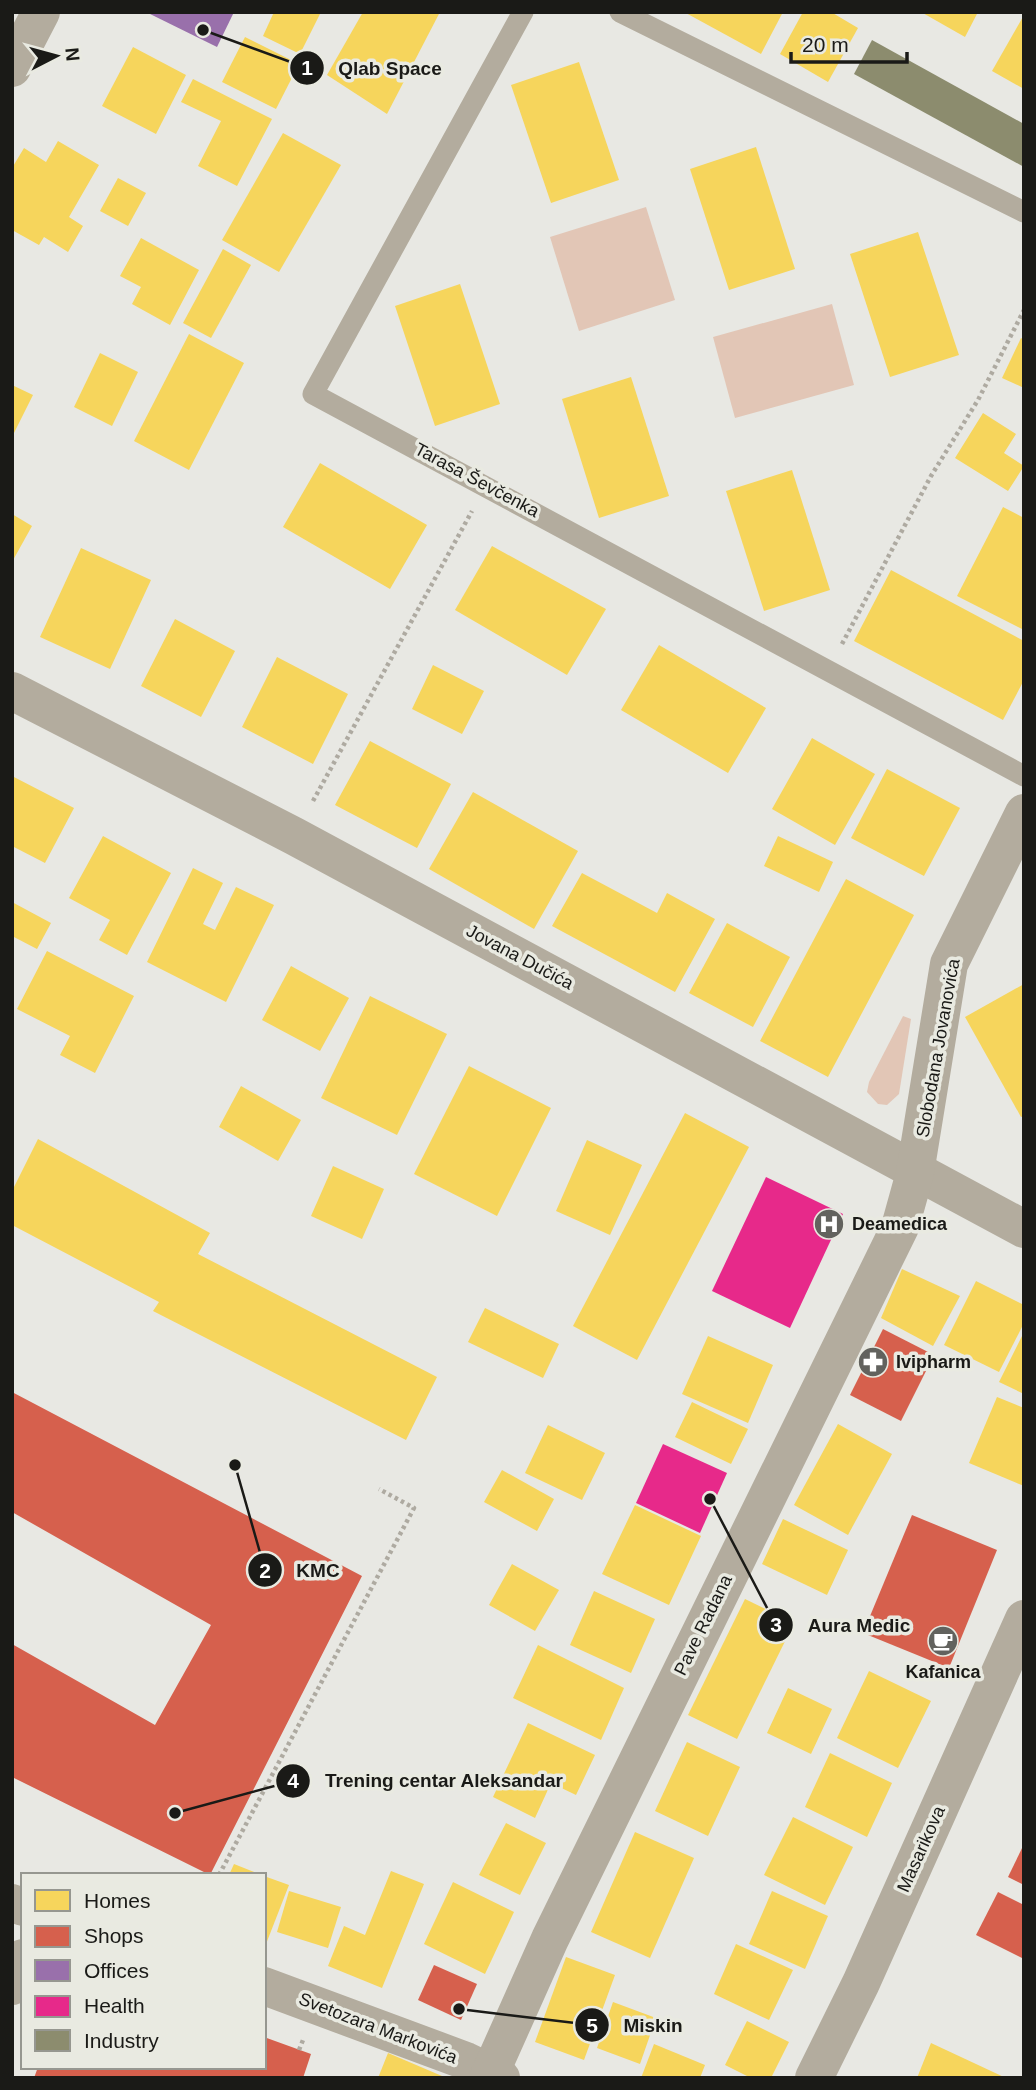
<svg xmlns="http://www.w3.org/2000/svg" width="1036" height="2090" viewBox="0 0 1036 2090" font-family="Helvetica,sans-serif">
	<rect width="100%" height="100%" fill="#e8e8e3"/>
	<!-- green -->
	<g fill="#e2c6b6">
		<polygon points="646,207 675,300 579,331 550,237"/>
		<polygon points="832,304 854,385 735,418 713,337"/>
		<polygon points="903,1016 911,1019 899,1094 887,1105 878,1104 867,1092 869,1082"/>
	</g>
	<!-- homes -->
	<g fill="#f6d55c">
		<polygon points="274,12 321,12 300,54 263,36"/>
		<polygon points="363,12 440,12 387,114 327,75"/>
		<polygon points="684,12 783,12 761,54"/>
		<polygon points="803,12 831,12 858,28 828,82 780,54"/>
		<polygon points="921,12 978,12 965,37"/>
		<polygon points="1024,15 1024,89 992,71"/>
		<polygon points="245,37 299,64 276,109 222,82"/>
		<polygon points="133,47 186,75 156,134 102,106"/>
		<polygon points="579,62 619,180 551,203 511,85"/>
		<polygon points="193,79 272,119 237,186 198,166 221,121 181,102"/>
		<polygon points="283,133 341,165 279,272 222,240"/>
		<polygon points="58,141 99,165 69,217 83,226 68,252 44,237 39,245 12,230 12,168 24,148 46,162"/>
		<polygon points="756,147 795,269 729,290 690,169"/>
		<polygon points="118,178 146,193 128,226 100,211"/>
		<polygon points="918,232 959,355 890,377 850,254"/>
		<polygon points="141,238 199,270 170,325 132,304 141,287 120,276"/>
		<polygon points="223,249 251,265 211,338 183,323"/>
		<polygon points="460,284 500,404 435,426 395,306"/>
		<polygon points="189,334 244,363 189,470 134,441"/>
		<polygon points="1021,338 1024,340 1024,388 1002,378"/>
		<polygon points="100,353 138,372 112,426 74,407"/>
		<polygon points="631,377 669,496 599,518 562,399"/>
		<polygon points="12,385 33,395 12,437"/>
		<polygon points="983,413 1016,434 1004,453 1024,466 1008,491 955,458"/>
		<polygon points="320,463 427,525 390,589 283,527"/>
		<polygon points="792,470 830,590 764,611 726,491"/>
		<polygon points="1003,507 1024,518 1024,630 957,596"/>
		<polygon points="12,514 32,526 12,562"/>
		<polygon points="492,546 606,609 567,675 455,610"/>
		<polygon points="81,548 151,580 110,669 40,637"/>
		<polygon points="891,570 1024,641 1024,680 1003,720 854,641"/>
		<polygon points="175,619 235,651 201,717 141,686"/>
		<polygon points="659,645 766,708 728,773 621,710"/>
		<polygon points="277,657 348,694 313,764 242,727"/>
		<polygon points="433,665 484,691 462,734 412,709"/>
		<polygon points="812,738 875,774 835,845 772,809"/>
		<polygon points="370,741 451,784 417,848 335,805"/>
		<polygon points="887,769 960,808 924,876 851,838"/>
		<polygon points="12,776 74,808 45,863 12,846"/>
		<polygon points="473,792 578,851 534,929 429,869"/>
		<polygon points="103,836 171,873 127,955 99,940 110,920 69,898"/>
		<polygon points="778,836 833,862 819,892 764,866"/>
		<polygon points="193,868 223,883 203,924 215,930 236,887 274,905 226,1002 147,962"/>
		<polygon points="582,873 657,913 667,893 715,919 675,992 552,926"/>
		<polygon points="846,879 914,915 828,1077 760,1041"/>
		<polygon points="12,902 51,923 37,949 12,936"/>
		<polygon points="727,923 790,957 753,1027 689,993"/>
		<polygon points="47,951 134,996 95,1073 60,1055 70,1036 17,1009"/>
		<polygon points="291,966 349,998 320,1051 262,1020"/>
		<polygon points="1024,984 1024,1116 1021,1117 965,1017"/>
		<polygon points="370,996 447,1034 397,1135 321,1098"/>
		<polygon points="469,1066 551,1108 497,1216 414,1174"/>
		<polygon points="241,1086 301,1120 278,1161 219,1127"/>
		<polygon points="685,1113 749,1147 637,1360 573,1326"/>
		<polygon points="38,1139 210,1233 198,1254 437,1377 406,1440 153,1311 159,1302 12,1225 12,1191"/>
		<polygon points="587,1140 642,1165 610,1235 556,1211"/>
		<polygon points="333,1166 384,1189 362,1239 311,1216"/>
		<polygon points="902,1269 960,1296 933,1346 881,1318"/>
		<polygon points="976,1281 1024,1305 1024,1323 999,1372 944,1345"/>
		<polygon points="485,1308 559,1344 543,1378 468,1342"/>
		<polygon points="1024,1332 1024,1394 999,1382"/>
		<polygon points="708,1336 773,1365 748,1423 682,1394"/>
		<polygon points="997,1397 1024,1408 1024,1486 969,1463"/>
		<polygon points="692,1402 748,1429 731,1464 675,1437"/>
		<polygon points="838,1424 892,1454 848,1535 794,1505"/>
		<polygon points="548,1425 605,1453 582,1500 525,1473"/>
		<polygon points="502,1470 554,1499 537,1531 484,1502"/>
		<polygon points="635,1505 701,1536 669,1605 602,1574"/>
		<polygon points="783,1519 848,1550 827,1595 762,1564"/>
		<polygon points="512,1564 559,1590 535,1631 489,1605"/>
		<polygon points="594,1591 655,1619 631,1673 570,1645"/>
		<polygon points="745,1599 794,1623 737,1739 688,1715"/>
		<polygon points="538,1645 624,1688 601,1740 513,1698"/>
		<polygon points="869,1671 931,1701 898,1768 837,1738"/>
		<polygon points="788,1688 832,1709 811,1754 767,1733"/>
		<polygon points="528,1723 595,1755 576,1795 551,1783 535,1818 493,1797"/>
		<polygon points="687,1742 740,1767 708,1836 655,1811"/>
		<polygon points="830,1753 892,1783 867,1837 805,1807"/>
		<polygon points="793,1817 853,1847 825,1905 764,1875"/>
		<polygon points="506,1823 546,1843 520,1895 479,1875"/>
		<polygon points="635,1832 694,1858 650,1958 591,1932"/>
		<polygon points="234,1864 262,1875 229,1875"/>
		<polygon points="391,1871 424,1884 382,1988 328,1966 344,1926 365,1935"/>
		<polygon points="264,1876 289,1885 266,1944 264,1943"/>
		<polygon points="453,1882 514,1912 485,1974 424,1944"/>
		<polygon points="289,1891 341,1907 328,1948 277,1932"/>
		<polygon points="772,1891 828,1916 805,1969 749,1944"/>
		<polygon points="736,1944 793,1970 769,2020 714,1994"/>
		<polygon points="566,1957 615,1975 584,2060 535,2042"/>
		<polygon points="613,2002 656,2018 640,2064 597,2048"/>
		<polygon points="747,2021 789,2042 771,2078 751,2078 725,2065"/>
		<polygon points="931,2043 1006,2078 917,2078"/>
		<polygon points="654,2044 705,2065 700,2078 641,2078"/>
		<polygon points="388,2053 442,2076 441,2078 378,2078"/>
	</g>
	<!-- shops -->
	<g fill="#d6604d">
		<polygon points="883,1329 934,1355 901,1421 850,1395"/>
		<polygon points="12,1392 362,1576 210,1875 12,1777 12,1644 155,1725 211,1625 12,1512"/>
		<polygon points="912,1515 997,1550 949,1668 863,1633"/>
		<polygon points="1024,1844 1024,1885 1008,1877"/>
		<polygon points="998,1892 1024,1905 1024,1959 976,1935"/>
		<polygon points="434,1965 477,1984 461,2020 418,2000"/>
		<polygon points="264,2037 311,2054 303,2078 34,2078 38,2067 264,2067"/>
	</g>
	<!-- offices -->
	<polygon fill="#9970ab" points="146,12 234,12 217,47"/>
	<!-- health -->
	<g fill="#e7298a">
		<polygon points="766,1177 843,1214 790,1328 712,1291"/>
		<polygon points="663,1444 727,1473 700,1533 636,1503"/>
	</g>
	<!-- industry -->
	<polygon fill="#8c8c6e" points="872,40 1024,124 1024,167 854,74"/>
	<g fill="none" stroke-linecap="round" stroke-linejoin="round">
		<!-- path -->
		<g stroke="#aeaaa1" stroke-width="4.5" stroke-dasharray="3.5 3.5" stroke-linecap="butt">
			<polyline points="842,644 931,476 978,400 1024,310"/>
			<polyline points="313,801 472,511"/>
			<polyline points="219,1875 414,1508 379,1489"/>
			<polyline points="299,2050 303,2040"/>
		</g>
		<!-- service -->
		<g stroke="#b3ac9e" stroke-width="21">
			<polyline points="523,12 313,394 1024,776"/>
			<polyline points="620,12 1024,212"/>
		</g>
		<!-- minor -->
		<g stroke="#b3ac9e" stroke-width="38">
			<polyline points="12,68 41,12"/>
			<polyline points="12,691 294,836 1024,1229"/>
			<polyline points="12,1903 23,1907"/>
			<polyline points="12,1986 23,1958"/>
			<polyline points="264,1986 466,2061 501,2078"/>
			<polyline points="488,2078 550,1939 900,1227 915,1173 949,964 1024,813"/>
			<polyline points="814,2078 861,1983 1024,1619"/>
		</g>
	</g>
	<!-- icons -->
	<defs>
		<g id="hospital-disc" transform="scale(1.575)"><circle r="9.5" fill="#62625e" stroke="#e9eae1"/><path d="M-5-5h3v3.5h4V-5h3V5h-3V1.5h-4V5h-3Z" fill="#fff"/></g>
		<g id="pharmacy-disc" transform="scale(1.575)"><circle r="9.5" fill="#62625e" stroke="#e9eae1"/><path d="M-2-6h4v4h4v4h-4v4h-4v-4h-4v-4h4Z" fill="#fff"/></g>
		<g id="cafe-disc" transform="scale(1.575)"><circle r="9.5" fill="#62625e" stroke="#e9eae1"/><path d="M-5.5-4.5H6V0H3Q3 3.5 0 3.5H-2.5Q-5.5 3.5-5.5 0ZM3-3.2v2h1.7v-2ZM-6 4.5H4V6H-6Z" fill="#fff"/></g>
	</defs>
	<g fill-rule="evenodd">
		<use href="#hospital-disc" x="829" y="1224"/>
		<use href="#pharmacy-disc" x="873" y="1362"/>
		<use href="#cafe-disc" x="943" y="1641"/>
	</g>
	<g text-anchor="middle" stroke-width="7" stroke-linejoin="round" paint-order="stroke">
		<!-- street labels -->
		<g font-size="18" fill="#1a1a17" stroke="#e9eae1">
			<text transform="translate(477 480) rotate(28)" y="6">Tarasa Ševčenka</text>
			<text transform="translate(520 957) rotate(28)" y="6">Jovana Dučića</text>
			<text transform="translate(938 1048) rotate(-80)" y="6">Slobodana Jovanovića</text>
			<text transform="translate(703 1625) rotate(-64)" y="6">Pave Radana</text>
			<text transform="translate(921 1849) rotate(-66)" y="6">Masarikova</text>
			<text transform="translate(378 2028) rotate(21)" y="6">Svetozara Markovića</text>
		</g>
		<!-- poi labels -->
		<g font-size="18" font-weight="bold" fill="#1a1a17" stroke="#e9eae1" text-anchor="start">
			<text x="852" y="1230">Deamedica</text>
			<text x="896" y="1368">Ivipharm</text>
			<text x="943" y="1678" text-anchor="middle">Kafanica</text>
		</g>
	</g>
	<!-- callouts -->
	<path fill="none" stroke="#1a1a17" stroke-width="2.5" d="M203 30L307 68M235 1465L265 1570M710 1499L776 1625M175 1813L293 1781M459 2009L592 2025"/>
	<g fill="#1a1a17" stroke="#e9eae1" stroke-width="2.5">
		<circle cx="203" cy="30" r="7"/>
		<circle cx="235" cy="1465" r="7"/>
		<circle cx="710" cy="1499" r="7"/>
		<circle cx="175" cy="1813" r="7"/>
		<circle cx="459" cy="2009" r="7"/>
		<circle cx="307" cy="68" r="18"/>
		<circle cx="265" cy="1570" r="18"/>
		<circle cx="776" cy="1625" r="18"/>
		<circle cx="293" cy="1781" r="18"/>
		<circle cx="592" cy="2025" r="18"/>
	</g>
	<g font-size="21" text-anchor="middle" font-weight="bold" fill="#fff">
		<text x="307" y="75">1</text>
		<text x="265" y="1578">2</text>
		<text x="776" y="1632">3</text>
		<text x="293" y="1788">4</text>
		<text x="592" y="2033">5</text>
	</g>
	<g font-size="19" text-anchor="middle" font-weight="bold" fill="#1a1a17" stroke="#e9eae1" stroke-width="7" stroke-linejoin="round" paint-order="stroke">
		<text x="390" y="75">Qlab Space</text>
		<text x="318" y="1577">KMC</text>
		<text x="859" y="1632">Aura Medic</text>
		<text x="444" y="1787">Trening centar Aleksandar</text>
		<text x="653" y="2032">Miskin</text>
	</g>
	<!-- border -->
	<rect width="1036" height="2090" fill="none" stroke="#1a1a17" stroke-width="28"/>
	<!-- legend -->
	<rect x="21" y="1873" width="245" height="196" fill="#e9eae1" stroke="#969790" stroke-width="2"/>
	<rect x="35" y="1890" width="35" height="21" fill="#f6d55c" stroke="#969790" stroke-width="2"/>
	<text x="84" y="1908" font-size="21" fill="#1a1a17">Homes</text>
	<rect x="35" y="1926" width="35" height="21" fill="#d6604d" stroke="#969790" stroke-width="2"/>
	<text x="84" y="1943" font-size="21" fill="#1a1a17">Shops</text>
	<rect x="35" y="1960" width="35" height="21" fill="#9970ab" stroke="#969790" stroke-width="2"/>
	<text x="84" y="1978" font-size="21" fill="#1a1a17">Offices</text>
	<rect x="35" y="1996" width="35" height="21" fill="#e7298a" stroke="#969790" stroke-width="2"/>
	<text x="84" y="2013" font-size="21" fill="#1a1a17">Health</text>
	<rect x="35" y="2030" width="35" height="21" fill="#8c8c6e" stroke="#969790" stroke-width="2"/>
	<text x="84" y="2048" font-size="21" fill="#1a1a17">Industry</text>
	<!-- north arrow -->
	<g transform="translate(56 56) rotate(84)" stroke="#e9eae1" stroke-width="5" paint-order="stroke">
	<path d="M0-5L12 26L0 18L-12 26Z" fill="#1a1a17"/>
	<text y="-10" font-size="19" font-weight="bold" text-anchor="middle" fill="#1a1a17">N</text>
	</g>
	<!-- scale -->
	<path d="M791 52v10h116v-10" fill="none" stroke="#1a1a17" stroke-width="3.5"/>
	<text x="802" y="52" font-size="21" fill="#1a1a17" stroke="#e9eae1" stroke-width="5" paint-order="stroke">20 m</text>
</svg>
